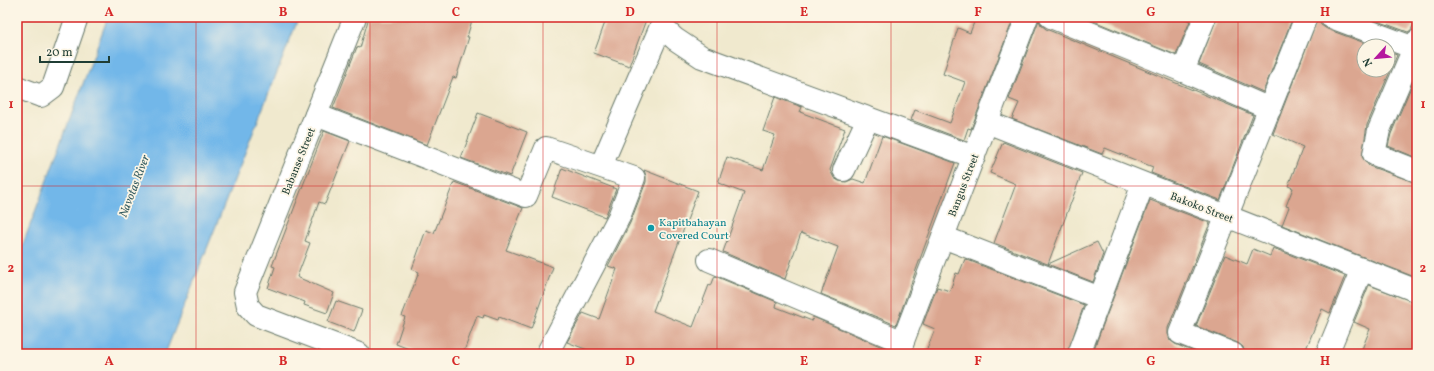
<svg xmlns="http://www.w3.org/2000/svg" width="1434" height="371" viewBox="0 0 1434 371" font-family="Vollkorn,serif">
	<rect width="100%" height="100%" fill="#fcf5e5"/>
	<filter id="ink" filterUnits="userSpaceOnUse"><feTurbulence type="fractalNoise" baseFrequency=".025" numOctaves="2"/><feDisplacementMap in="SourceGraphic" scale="8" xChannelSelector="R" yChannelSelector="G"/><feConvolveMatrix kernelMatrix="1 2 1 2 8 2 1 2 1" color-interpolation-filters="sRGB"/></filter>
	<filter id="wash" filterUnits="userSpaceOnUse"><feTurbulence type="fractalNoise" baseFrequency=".012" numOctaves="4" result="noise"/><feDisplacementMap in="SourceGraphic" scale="16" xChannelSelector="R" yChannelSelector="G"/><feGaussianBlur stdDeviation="0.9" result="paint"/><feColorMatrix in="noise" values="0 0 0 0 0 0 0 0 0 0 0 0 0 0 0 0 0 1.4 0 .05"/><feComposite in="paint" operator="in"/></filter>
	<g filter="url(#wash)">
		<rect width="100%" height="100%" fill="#f0e9ce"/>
		<!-- water -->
		<polygon fill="#72b7e9" stroke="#487a8e" points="108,17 299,17 165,354 17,354 17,260"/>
		<g id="blocks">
			<!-- building -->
			<g fill="#dba690">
				<polygon points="369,17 473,17 467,37 469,37 456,78 453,77 427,145 333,108 357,47 360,48"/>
				<polygon points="607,17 647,17 629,66 594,53"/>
				<polygon points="976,17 1014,17 971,129 968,128 964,140 911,120 915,110 950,123 965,82 943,74 958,28 970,33"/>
				<polygon points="1084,17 1181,17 1190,21 1176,55"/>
				<polygon points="1217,17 1293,17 1263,92 1199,64"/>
				<polygon points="1318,17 1321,25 1327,29 1373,46 1364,46 1364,70 1388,70 1388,52 1397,55 1367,125 1362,157 1369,166 1417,183 1417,278 1282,225 1289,207 1286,206 1293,188 1288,186 1303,147 1273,134"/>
				<polygon points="1367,17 1417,17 1411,30 1408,32"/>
				<polygon points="1039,20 1041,25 1046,29 1253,115 1220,200 1151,173 1153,167 1105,148 1102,154 1012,119 1019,103 1009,99"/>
				<polygon points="1417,73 1417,158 1388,146 1391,134"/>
				<polygon points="775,97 802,107 800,112 845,129 830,170 834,178 839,181 846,182 853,179 865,183 882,136 955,163 896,325 821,294 838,247 801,233 785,279 723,252 744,193 718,183 727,157 763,170 775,135 763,131"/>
				<polygon points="478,113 527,132 510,176 461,158"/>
				<polygon points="324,131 350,141 325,204 319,202 305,241 310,243 297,277 334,293 327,313 304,305 305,302 268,288 275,267 272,266 278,250"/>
				<polygon points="1003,142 1082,173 1048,264 1097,242 1103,254 1093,282 994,243 1016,184 990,173"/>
				<polygon points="562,168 616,189 605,217 552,197"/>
				<polygon points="644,170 698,191 653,311 693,327 709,285 711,286 715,276 777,302 776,307 812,321 813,317 887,349 886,354 598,354 567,342 583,313 599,319 617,269 608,266 630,223 646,182 646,176"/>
				<polygon points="454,182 523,208 506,250 553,267 531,329 499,317 498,320 484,315 483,318 477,316 463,354 422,354 396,344 405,317 402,316 419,272 412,269 426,230 434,233"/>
				<polygon points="1150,200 1210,223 1168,328 1168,334 1170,340 1175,344 1199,354 1092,354"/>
				<polygon points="1273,248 1345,276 1330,313 1322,309 1304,354 1245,354 1243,347 1238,343 1196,326 1225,255 1247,264 1253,249 1270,256"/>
				<polygon points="965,259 1084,305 1067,354 925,354 935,329 923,324 937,287 950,291 956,273 959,274"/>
				<polygon points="1369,285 1417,303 1417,354 1360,354 1370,329 1354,322"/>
				<polygon points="336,301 362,310 354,332 328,322"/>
			</g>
		</g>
	</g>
	<g filter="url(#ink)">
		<use href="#blocks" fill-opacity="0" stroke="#68796a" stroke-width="1"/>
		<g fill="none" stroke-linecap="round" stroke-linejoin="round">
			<!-- minor casing -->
			<g stroke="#68796a" stroke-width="24">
				<g id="minor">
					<polyline points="355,17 245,292 248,306 256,315 359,354"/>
					<polyline points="1051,17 1183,71 1270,109"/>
					<polyline points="1331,17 1417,49"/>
					<polyline points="662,27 675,39 702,57 974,157"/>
					<polyline points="1417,41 1379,130 1374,154 1417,171"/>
					<polyline points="1183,71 1205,17"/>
					<polyline points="17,87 41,96 53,87 77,17"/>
					<polyline points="316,115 526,196 546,148 634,178 619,217 547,354"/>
					<polyline points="987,122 1417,291"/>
					<polyline points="601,166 665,17"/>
					<polyline points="844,170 868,118"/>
					<polyline points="943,237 1100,298"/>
					<polyline points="709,260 903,342"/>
					<polyline points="898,354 1027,17"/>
					<polyline points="1079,354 1143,184"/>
					<polyline points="1233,354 1180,333 1306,17"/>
					<polyline points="1327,354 1362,269"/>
				</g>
			</g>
			<!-- minor -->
			<use href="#minor" stroke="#fff" stroke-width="22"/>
		</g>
	</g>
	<!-- grid -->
	<path fill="none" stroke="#d62828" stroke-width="1" stroke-opacity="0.55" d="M 196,17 L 196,354M 370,17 L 370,354M 543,17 L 543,354M 717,17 L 717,354M 891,17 L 891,354M 1064,17 L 1064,354M 1238,17 L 1238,354M 17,186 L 1417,186"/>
	<!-- markers -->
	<circle fill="#0f9aa8" stroke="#fcf5e5" stroke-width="1.5" cx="651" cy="228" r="4"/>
	<g text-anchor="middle" stroke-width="3.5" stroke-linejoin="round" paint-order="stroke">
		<!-- street labels -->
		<g font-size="11" fill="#1f3d34" stroke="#fcf5e5">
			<text transform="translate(298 161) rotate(-68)" y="4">Babanse Street</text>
			<text transform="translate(963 185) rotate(-69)" y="4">Bangus Street</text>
			<text transform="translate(1202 207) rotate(21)" y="4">Bakoko Street</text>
		</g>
		<!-- culture labels -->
		<g font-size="11" fill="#0d838f" stroke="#fcf5e5" text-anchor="start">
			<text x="659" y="226">Kapitbahayan<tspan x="659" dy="13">Covered Court</tspan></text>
		</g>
		<!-- water labels -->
		<g font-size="12" font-style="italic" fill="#345c61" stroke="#fcf5e5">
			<text transform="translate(134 186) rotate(-69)" y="4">Navotas River</text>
		</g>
	</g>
	<!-- margin -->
	<rect width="1434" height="371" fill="none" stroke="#fcf5e5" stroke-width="44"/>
	<!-- north arrow -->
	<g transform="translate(1376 58) rotate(243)"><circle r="19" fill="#fcf5e5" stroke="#a4ab9e"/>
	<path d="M0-3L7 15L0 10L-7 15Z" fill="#b5179e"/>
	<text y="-6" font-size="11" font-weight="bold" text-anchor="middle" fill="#1f3d34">N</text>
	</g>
	<!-- scale -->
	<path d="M40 56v6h69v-6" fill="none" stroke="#1f3d34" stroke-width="2"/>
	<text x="46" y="56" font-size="12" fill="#1f3d34" stroke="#fcf5e5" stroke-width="3" paint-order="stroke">20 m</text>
	<rect x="22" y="22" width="1390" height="327" fill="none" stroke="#d62828" stroke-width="1.5"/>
	<g font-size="13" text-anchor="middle" font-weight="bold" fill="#d62828">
		<text x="109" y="16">A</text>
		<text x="283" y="16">B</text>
		<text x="456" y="16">C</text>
		<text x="630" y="16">D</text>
		<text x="804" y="16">E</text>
		<text x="978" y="16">F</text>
		<text x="1151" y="16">G</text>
		<text x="1325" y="16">H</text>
		<text x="11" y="108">1</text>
		<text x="1423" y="108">1</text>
		<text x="11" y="272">2</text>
		<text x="1423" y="272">2</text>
		<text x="109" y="365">A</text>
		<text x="283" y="365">B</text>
		<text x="456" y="365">C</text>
		<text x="630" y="365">D</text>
		<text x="804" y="365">E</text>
		<text x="978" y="365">F</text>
		<text x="1151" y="365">G</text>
		<text x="1325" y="365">H</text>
	</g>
</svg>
